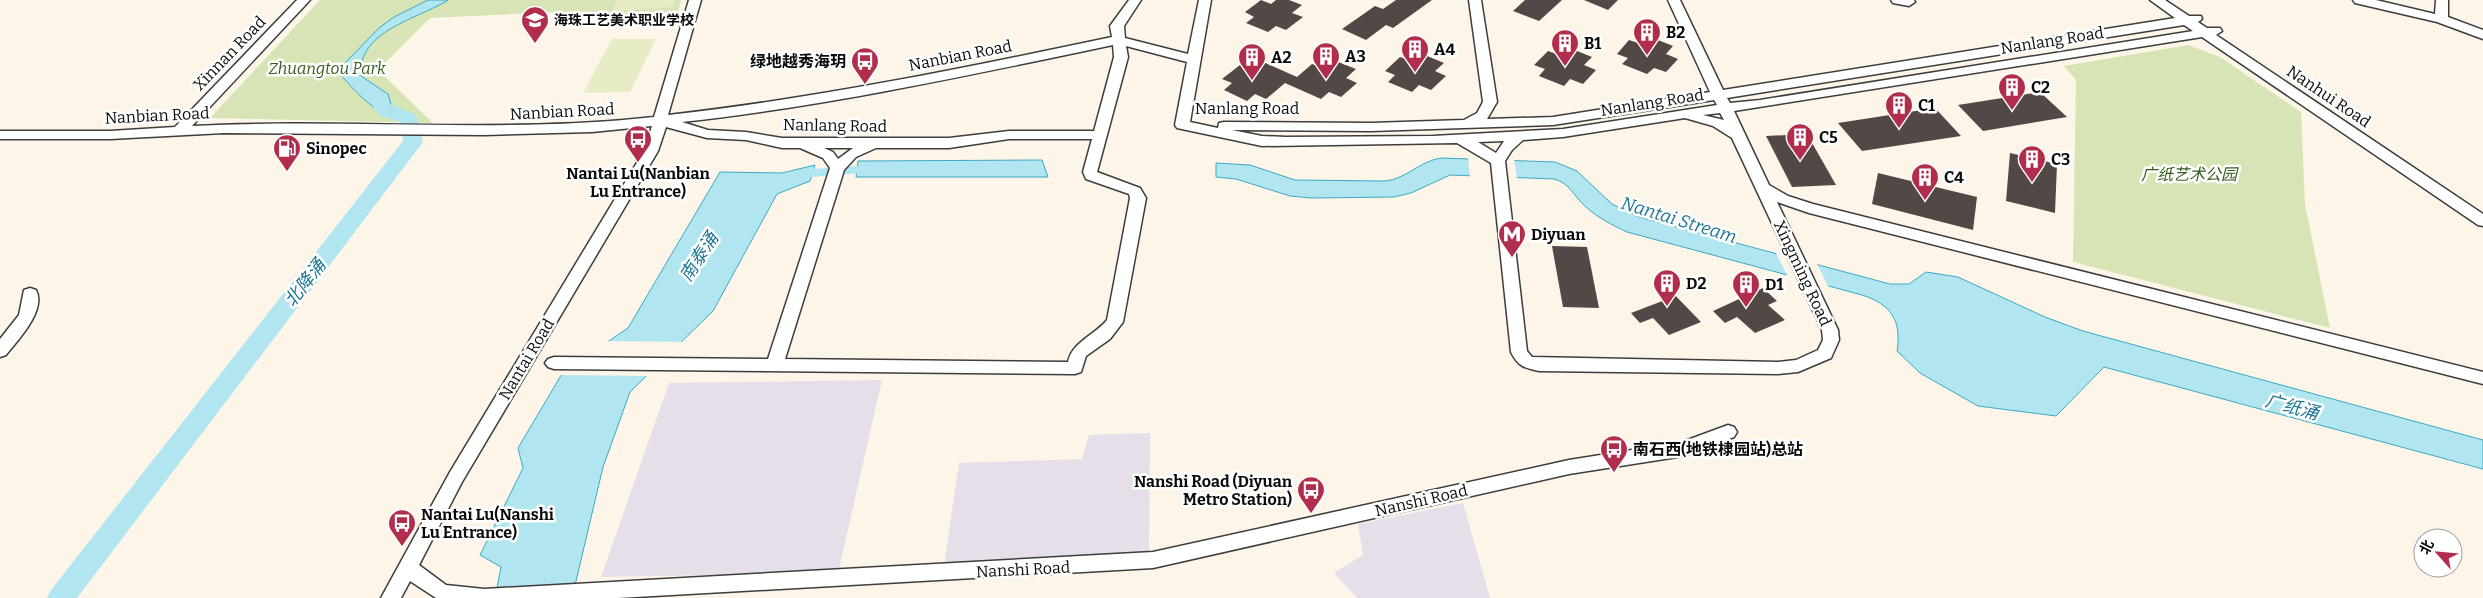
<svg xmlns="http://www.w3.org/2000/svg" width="2483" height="598" viewBox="0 0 2483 598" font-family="Bitter,'Noto Sans SC',serif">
	<rect width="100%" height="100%" fill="#fef5e9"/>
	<!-- industrial -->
	<g fill="#e6dee9">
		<polygon points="882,380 838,573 601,577 669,383"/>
		<polygon points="1150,433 1149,556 944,566 959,463 1082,459 1089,435"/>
		<polygon points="1463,503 1490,598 1357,598 1334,573 1363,555 1358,524"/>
	</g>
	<!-- green -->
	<g fill="#d7e5b6">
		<polygon points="320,0 681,0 678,12 614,15 554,12 430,18 378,70 433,123 210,118"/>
		<polygon points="2188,45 2220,57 2301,112 2305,204 2330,328 2073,262 2076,80 2064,66"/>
	</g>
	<!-- pitch -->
	<g fill="#e7ecc7">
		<polygon points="617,0 675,0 673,7 613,11"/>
		<polygon points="612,39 656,39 630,92 583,93"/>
	</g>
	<!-- water -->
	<g fill="#b1e6f1" stroke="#3da8c3">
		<path d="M 428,0 L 448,0 C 419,19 357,30 361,76 L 388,94 L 393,111 L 409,119 C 383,122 357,94 341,75 L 343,65 L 379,28 L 394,17 Z"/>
		<path d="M 1441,158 L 1555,162 L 1577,171 L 1612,204 L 1639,217 L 1890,284 L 1909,284 L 1926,272 L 1958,277 L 2045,317 L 2083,331 L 2483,440 L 2483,469 L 2104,367 L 2056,416 L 1978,406 L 1920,373 L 1897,351 C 1902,321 1891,304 1862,295 L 1627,232 C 1612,225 1598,218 1586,207 C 1574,197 1570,183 1554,179 L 1450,175 L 1411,193 L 1394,197 L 1311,198 L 1290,196 L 1236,179 L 1216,177 L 1216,163 L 1250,165 L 1295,180 L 1385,181 C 1406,179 1420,161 1441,158 Z"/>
		<polygon points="1042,160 1048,177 856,177 858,161"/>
		<polygon points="815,165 810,181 777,194 713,311 630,392 603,467 572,598 495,598 501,567 480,555 523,468 518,448 563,372 628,328 720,172 782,173"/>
	</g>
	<!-- pier -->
	<g fill="#fef5e9">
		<polygon points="1468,156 1514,158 1517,179 1470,177"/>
		<polygon points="1775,251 1816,262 1829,288 1788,277"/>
		<polygon points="603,341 685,342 650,376 558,375 561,370"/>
	</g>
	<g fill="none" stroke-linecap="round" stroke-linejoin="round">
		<!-- canal -->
		<polygon fill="#b1e6f1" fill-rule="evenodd" points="873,165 879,169 877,172 798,178 792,174 798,170"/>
		<!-- river -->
		<polygon fill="#b1e6f1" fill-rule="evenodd" points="383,101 416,115 423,142 420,146 77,598 47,598 51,590 403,141 400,122 379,115 373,107 376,103"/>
	</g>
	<!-- building -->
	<g fill="#524947">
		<polygon points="1261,0 1271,4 1276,0 1289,0 1302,5 1292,13 1303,17 1286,30 1276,26 1268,32 1246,23 1254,17 1245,12"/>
		<polygon points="1396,0 1432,0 1393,28 1386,25 1366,40 1342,29 1375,6 1383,9"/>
		<polygon points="1525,0 1562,0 1539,21 1513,11"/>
		<polygon points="1584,0 1618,0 1608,10"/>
		<polygon points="1648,36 1673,46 1666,54 1678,59 1666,72 1654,68 1647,74 1622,64 1628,58 1617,54 1629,40 1641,44"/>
		<polygon points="1567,47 1592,57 1584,65 1596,70 1583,84 1570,79 1564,86 1539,76 1545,69 1534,65 1548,51 1559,55"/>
		<polygon points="1420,53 1444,63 1435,71 1446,76 1431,90 1419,85 1412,92 1388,82 1395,75 1385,71 1400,57 1411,61"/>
		<polygon points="1333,60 1356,69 1346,78 1357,83 1341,97 1329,92 1321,99 1285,83 1266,99 1255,94 1247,101 1224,90 1232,83 1222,79 1240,65 1250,69 1261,61 1297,77 1312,64 1323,68"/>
		<polygon points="2040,92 2067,117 1983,131 1958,105"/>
		<polygon points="1935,108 1961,136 1862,151 1838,123"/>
		<polygon points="1807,134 1836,185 1792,187 1766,136"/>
		<polygon points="2010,153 2057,164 2055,213 2006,201"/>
		<polygon points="1878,173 1977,197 1973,230 1872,204"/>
		<polygon points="1552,246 1587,247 1599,308 1563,307"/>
		<polygon points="1668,288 1701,322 1669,335 1653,318 1640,323 1631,313 1665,300 1657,292"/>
		<polygon points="1763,288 1777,301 1768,305 1785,320 1755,333 1737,317 1725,323 1713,311"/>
	</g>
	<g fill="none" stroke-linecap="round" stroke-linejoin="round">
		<!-- minor casing -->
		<g stroke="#3d3d3d" stroke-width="3">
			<g id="minor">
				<path d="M 297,0 L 310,0 L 192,126 C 346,118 500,134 654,117 L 689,0 L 701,0 L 668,115 C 818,98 965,68 1112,37 L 1110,26 L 1129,0 L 1141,0 L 1124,26 L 1125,38 L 1188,54 L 1199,0 L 1211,0 L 1190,122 L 1218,128 L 1219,123 L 1224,122 L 1371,123 L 1464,120 L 1477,113 L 1483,102 L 1469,0 L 1481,0 L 1497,102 L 1487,119 L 1553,117 L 1710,92 L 1668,0 L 1680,0 L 1723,90 L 2175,18 L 2150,0 L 2165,0 L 2189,16 L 2201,16 L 2202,19 L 2198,22 L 2207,28 L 2220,28 L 2222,31 L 2216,35 L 2483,214 L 2483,226 L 2478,225 L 2202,37 L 1734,111 L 1769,185 L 1788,196 L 1813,204 L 2483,372 L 2483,384 L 1809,213 L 1777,202 L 1838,330 L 1839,340 L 1831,358 L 1798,372 L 1778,374 L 1539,371 C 1524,368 1518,366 1511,352 L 1491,163 L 1457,143 L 1262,146 L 1177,128 L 1175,125 L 1187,62 L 1126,46 L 1128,57 L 1097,172 L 1140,188 L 1146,198 L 1123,322 L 1110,339 L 1086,356 L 1081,372 L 1075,374 L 554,369 L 548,367 L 545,363 L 548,359 L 554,357 L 768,359 L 830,168 L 823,158 L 800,148 L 782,148 L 746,140 L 707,138 L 666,127 L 658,151 L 462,482 L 419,565 L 446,585 L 484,589 L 1153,552 L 1569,460 L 1682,442 L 1728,425 L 1734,427 L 1737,432 L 1734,437 L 1684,456 L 1569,474 L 1153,568 L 618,598 L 436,598 L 410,581 L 401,598 L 381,598 L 450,472 L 644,151 L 652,126 L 592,132 L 484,135 L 224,133 L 110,139 L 0,139 L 0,131 L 110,131 L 175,127 ZM 2184,25 L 2193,31 L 1760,100 L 1730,103 L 1727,98 ZM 1113,45 L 1114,57 L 1094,131 L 1009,131 L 949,138 L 782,138 L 746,132 L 708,130 L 682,122 C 827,106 970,75 1113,45 ZM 1714,100 L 1717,105 L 1563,129 L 1433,136 L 1286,137 L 1262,136 L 1232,130 L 1371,131 L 1553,125 ZM 1720,113 L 1724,120 L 1703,115 ZM 1685,118 L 1713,126 L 1732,138 L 1822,330 L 1823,340 L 1818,350 L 1796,360 L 1778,362 L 1532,357 L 1527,351 L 1505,161 L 1512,150 L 1523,140 L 1563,137 ZM 1009,139 L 1092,139 L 1083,172 L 1086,179 L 1129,194 L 1130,198 L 1107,320 C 1095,335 1072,342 1068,362 L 785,359 L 844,170 L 856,157 L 876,148 L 949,148 ZM 1504,141 L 1496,153 L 1478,142 ZM 824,148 L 853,148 L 838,159 L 833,152 Z"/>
				<polygon points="1891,0 1914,0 1915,2 1909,6 1893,3"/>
				<polygon points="2353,0 2376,0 2435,14 2436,0 2448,0 2448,17 2483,30 2483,39 2437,22 2355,3"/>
				<path d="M 30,288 L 36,290 C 47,310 17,341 6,355 L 0,357 L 0,339 L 19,315 L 24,290 Z"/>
			</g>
		</g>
		<!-- minor -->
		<use href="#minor" fill="#fff" fill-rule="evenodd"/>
	</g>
	<!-- icons -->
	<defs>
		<g id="school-pin" transform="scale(1.4375)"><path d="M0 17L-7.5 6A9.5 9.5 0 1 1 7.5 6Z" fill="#b02d4d" stroke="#fff"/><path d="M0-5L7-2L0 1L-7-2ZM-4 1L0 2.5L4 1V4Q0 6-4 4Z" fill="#fff"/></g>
		<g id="building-pin" transform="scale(1.4375)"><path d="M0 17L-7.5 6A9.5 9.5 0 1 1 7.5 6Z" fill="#b02d4d" stroke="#fff"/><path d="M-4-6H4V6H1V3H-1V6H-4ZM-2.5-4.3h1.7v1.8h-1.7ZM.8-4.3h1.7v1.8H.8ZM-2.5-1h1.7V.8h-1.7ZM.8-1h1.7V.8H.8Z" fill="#fff"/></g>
		<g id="bus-pin" transform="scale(1.4375)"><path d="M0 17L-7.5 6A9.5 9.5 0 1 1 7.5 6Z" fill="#b02d4d" stroke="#fff"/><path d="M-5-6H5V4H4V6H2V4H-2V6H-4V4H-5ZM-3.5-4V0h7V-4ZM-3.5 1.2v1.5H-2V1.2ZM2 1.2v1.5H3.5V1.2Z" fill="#fff"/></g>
		<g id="fuel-pin" transform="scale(1.4375)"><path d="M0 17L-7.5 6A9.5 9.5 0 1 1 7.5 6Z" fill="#b02d4d" stroke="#fff"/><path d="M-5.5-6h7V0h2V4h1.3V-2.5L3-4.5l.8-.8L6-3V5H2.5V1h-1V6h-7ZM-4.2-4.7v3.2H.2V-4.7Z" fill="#fff"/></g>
		<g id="metro-pin" transform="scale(1.4375)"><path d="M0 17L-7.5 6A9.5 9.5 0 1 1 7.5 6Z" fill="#b02d4d" stroke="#fff"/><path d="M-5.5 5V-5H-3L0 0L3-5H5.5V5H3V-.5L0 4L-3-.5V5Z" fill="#fff"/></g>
	</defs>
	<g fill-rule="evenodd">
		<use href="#school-pin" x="535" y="20"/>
		<use href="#building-pin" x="1647" y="32"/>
		<use href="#building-pin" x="1565" y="43"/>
		<use href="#building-pin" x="1415" y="49"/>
		<use href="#building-pin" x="1326" y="56"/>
		<use href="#building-pin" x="1252" y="57"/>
		<use href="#bus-pin" x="865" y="61"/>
		<use href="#building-pin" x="2012" y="87"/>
		<use href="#building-pin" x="1899" y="105"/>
		<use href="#building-pin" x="1800" y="137"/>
		<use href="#bus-pin" x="638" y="139"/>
		<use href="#fuel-pin" x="287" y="148"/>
		<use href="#building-pin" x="2032" y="159"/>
		<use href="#building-pin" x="1925" y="177"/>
		<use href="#metro-pin" x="1512" y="234"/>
		<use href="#building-pin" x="1667" y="283"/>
		<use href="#building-pin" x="1746" y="284"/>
		<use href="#bus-pin" x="1614" y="449"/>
		<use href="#bus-pin" x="1311" y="490"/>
		<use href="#bus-pin" x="402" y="523"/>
	</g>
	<g text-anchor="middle" stroke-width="5" stroke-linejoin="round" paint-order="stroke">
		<!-- far-poi labels -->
		<g font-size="14" font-weight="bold" fill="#0a0a0a" stroke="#fff" text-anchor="start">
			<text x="554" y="25">海珠工艺美术职业学校</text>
		</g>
		<!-- poi labels -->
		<g font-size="16" font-weight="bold" fill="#0a0a0a" stroke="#fff" text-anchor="start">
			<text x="1666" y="38">B2</text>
			<text x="1584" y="49">B1</text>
			<text x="1434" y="55">A4</text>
			<text x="1345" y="62">A3</text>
			<text x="1271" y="63">A2</text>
			<text x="846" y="67" text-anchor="end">绿地越秀海玥</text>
			<text x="2031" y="93">C2</text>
			<text x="1918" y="111">C1</text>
			<text x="1819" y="143">C5</text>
			<text x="306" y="154">Sinopec</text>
			<text x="2051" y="165">C3</text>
			<text x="638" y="179" text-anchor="middle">Nantai Lu(Nanbian<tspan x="638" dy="18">Lu Entrance)</tspan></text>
			<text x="1944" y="183">C4</text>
			<text x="1531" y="240">Diyuan</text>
			<text x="1686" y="289">D2</text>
			<text x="1765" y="290">D1</text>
			<text x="1633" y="455">南石西(地铁棣园站)总站</text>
			<text x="1292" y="487" text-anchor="end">Nanshi Road (Diyuan<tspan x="1292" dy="18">Metro Station)</tspan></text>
			<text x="421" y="520">Nantai Lu(Nanshi<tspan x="421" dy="18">Lu Entrance)</tspan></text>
		</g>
		<!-- street labels -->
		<g font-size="16" fill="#0a0a0a" stroke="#fff">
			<text transform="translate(2052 40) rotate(-9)" y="6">Nanlang Road</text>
			<text transform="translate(229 53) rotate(-46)" y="6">Xinnan Road</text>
			<text transform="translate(960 55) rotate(-11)" y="6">Nanbian Road</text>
			<text transform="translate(2329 96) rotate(34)" y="6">Nanhui Road</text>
			<text transform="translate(1652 102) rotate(-9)" y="6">Nanlang Road</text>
			<text x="1247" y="114">Nanlang Road</text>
			<text transform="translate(562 111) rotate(-3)" y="6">Nanbian Road</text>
			<text transform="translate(157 115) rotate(-3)" y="6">Nanbian Road</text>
			<text transform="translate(835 125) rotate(1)" y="6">Nanlang Road</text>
			<text transform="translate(1803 273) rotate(65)" y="6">Xingming Road</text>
			<text transform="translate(526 359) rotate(-59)" y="6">Nantai Road</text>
			<text transform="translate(1421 500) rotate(-13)" y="6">Nanshi Road</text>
			<text transform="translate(1023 569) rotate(-3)" y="6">Nanshi Road</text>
		</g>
		<!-- park labels -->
		<g font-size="16" font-style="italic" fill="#385c20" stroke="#fff">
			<text x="327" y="74">Zhuangtou Park</text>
			<text x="2189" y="180">广纸艺术公园</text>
		</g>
		<!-- water labels -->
		<g font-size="18" font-style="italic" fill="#1d7692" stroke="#fff">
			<text transform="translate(1679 220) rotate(17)" y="6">Nantai Stream</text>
			<text transform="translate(699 257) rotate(-57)" y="6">南泰涌</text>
			<text transform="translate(305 283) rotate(-52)" y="6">北降涌</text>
			<text transform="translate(2292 407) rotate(15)" y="6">广纸涌</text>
		</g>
	</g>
	<!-- north arrow -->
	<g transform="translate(2438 553) rotate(297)"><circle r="24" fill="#ffffff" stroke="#9d9d9d"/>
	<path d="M0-4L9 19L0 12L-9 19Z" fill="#b02d4d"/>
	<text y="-8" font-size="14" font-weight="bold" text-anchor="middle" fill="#0a0a0a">北</text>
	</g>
</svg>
